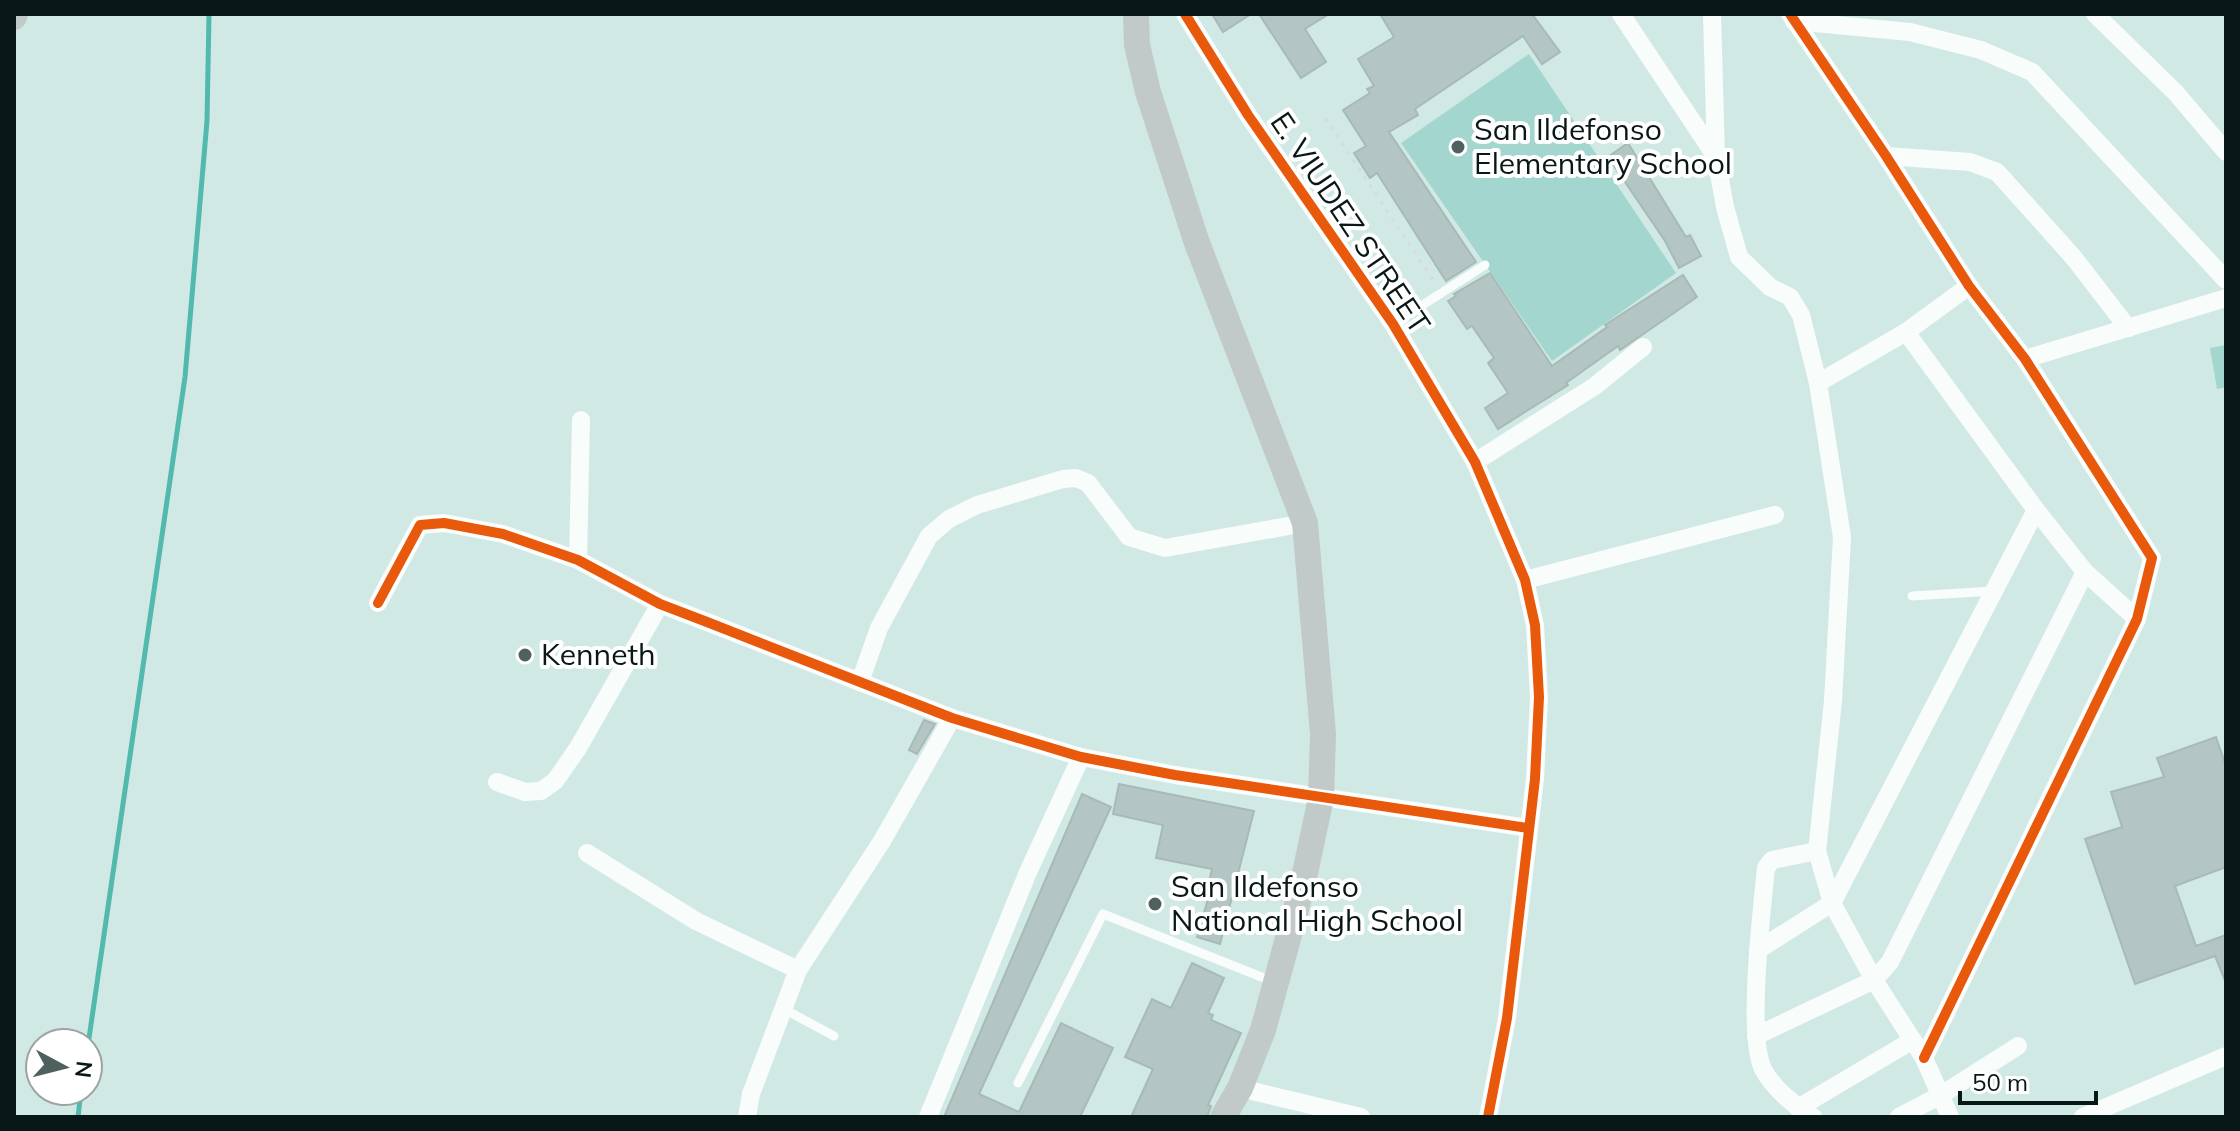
<svg xmlns="http://www.w3.org/2000/svg" width="2240" height="1131" viewBox="0 0 2240 1131" font-family="Mulish,sans-serif">
	<rect width="100%" height="100%" fill="#d1e9e5"/>
	<!-- green -->
	<g fill="#a2d6ce">
		<polygon points="1529,54 1676,273 1552,361 1401,143"/>
		<polygon points="2226,345 2226,387 2217,389 2210,348"/>
	</g>
	<g fill="none" stroke-linecap="round" stroke-linejoin="round">
		<!-- stream -->
		<g stroke="#51b9ae" stroke-width="5">
			<polyline points="88,1045 185,377 207,121 209,14"/>
			<polyline points="78,1117 81,1091"/>
		</g>
	</g>
	<!-- building -->
	<g fill="#b3c6c3" stroke="#a7bab7" stroke-width="2">
		<polygon points="1212,14 1251,14 1223,32"/>
		<polygon points="1259,14 1329,14 1305,29 1326,62 1301,78"/>
		<polygon points="1380,14 1532,14 1560,52 1542,64 1523,36 1415,109 1418,115 1389,132 1476,262 1446,281 1377,173 1370,178 1354,153 1366,146 1343,110 1370,93 1367,89 1374,86 1358,59 1394,37"/>
		<polygon points="1628,143 1686,237 1690,235 1701,256 1679,268 1665,241 1608,157"/>
		<polygon points="1490,273 1552,366 1607,327 1605,325 1683,275 1697,297 1620,350 1618,346 1566,383 1568,385 1498,429 1485,408 1508,393 1488,363 1494,358 1472,326 1467,329 1448,301 1456,296 1454,294"/>
		<polygon points="924,720 935,724 917,754 909,750"/>
		<polygon points="2216,737 2226,766 2226,867 2175,886 2196,946 2226,935 2226,983 2215,956 2135,984 2085,839 2122,827 2111,792 2164,777 2157,758"/>
		<polygon points="1119,784 1254,811 1220,944 1197,937 1208,899 1205,899 1212,869 1156,858 1163,825 1113,814"/>
		<polygon points="1082,794 1111,807 979,1094 1019,1112 1061,1023 1113,1048 1080,1117 944,1117"/>
		<polygon points="1192,963 1224,978 1208,1013 1213,1015 1211,1020 1241,1033 1208,1105 1211,1106 1207,1117 1131,1117 1153,1069 1125,1057 1152,999 1171,1008"/>
	</g>
	<g fill="none" stroke-linecap="round" stroke-linejoin="round">
		<!-- path -->
		<polyline stroke="#d5dcdc" stroke-width="3" stroke-dasharray="4 6" stroke-linecap="butt" points="1325,118 1434,281"/>
		<!-- lane -->
		<g stroke="#f8fcfb" stroke-width="9">
			<polyline points="1393,324 1485,265"/>
			<polyline points="1912,596 1994,591"/>
			<polyline points="782,1008 834,1036"/>
			<polyline points="1018,1083 1103,914 1274,982"/>
		</g>
		<!-- street -->
		<g stroke="#f8fcfb" stroke-width="18">
			<polyline points="1185,14 1248,115 1393,324 1475,462 1525,580 1535,625 1539,697 1535,779 1507,1018 1488,1117"/>
			<polyline points="1621,14 1716,157 1725,207 1739,257 1770,287 1790,297 1801,315 1818,383 1842,537 1833,701 1817,851 1832,903 1874,980 1924,1058 1950,1117"/>
			<polyline points="1712,14 1716,157"/>
			<polyline points="1790,14 1886,156 1969,286 2025,359 2152,558 2137,619 1924,1058"/>
			<polyline points="2095,14 2176,93 2226,152"/>
			<polyline points="1794,21 1910,32 1981,50 2032,72 2226,280"/>
			<polyline points="1886,156 1970,162 1997,172 2074,258 2128,328"/>
			<polyline points="1906,332 2036,510 2085,572 2137,619"/>
			<polyline points="2025,359 2226,298"/>
			<polyline points="1818,383 1906,332 1969,286"/>
			<polyline points="1475,462 1595,386 1643,347"/>
			<polyline points="578,560 581,420"/>
			<polyline points="1525,580 1775,515"/>
			<polyline points="378,603 420,525 444,523 503,534 578,560 660,604 707,622 952,718 1081,757 1175,775 1528,828"/>
			<polyline points="860,682 879,628 929,536 949,519 977,505 1063,479 1076,478 1088,483 1129,537 1165,548 1305,523"/>
			<polyline points="497,782 525,792 541,791 555,781 578,748 660,604"/>
			<polyline points="587,853 696,921 798,970"/>
			<polyline points="1758,950 1832,903 2036,510"/>
			<polyline points="1756,1036 1874,980 1890,962 2085,572"/>
			<polyline points="1240,1088 1361,1117"/>
			<polyline points="1798,1108 1913,1040"/>
			<polyline points="747,1117 751,1094 798,970 882,841 952,718"/>
			<polyline points="928,1117 1028,872 1081,757"/>
			<path d="M 1813,1117 C 1796,1107 1774,1089 1764,1071 C 1746,1039 1762,909 1766,868 L 1772,860 L 1817,851"/>
			<polyline points="1899,1117 1941,1095 2018,1046"/>
			<polyline points="2083,1117 2226,1056"/>
		</g>
		<!-- secondary -->
		<g stroke="#c1cac8" stroke-width="26">
			<polyline points="1136,14 1137,45 1148,92 1197,243 1305,523 1323,734 1321,798 1302,887 1263,1030 1240,1088 1223,1117"/>
			<polyline points="14,17 15,14"/>
		</g>
		<!-- cycleway casing -->
		<g stroke="#fff" stroke-width="15">
			<g id="cycleway">
				<polyline points="1185,14 1248,115 1393,324 1475,462 1525,580 1535,625 1539,697 1535,779 1507,1018 1488,1117"/>
				<polyline points="1790,14 1886,156 1969,286 2025,359 2152,558 2137,619 1924,1058"/>
				<polyline points="378,603 420,525 444,523 503,534 578,560 660,604 707,622 952,718 1081,757 1175,775 1528,828"/>
			</g>
		</g>
		<!-- cycleway -->
		<use href="#cycleway" stroke="#e8590c" stroke-width="10"/>
	</g>
	<!-- markers -->
	<g fill="#4e615e" stroke="#fff" stroke-width="3">
		<circle cx="1458" cy="147" r="8"/>
		<circle cx="525" cy="655" r="8"/>
		<circle cx="1155" cy="904" r="8"/>
	</g>
	<g text-anchor="middle" stroke-width="8" stroke-linejoin="round" paint-order="stroke">
		<!-- poi labels -->
		<g font-size="30" fill="#081816" stroke="#fff" text-anchor="start">
			<text x="1474" y="140">San Ildefonso<tspan x="1474" dy="34">Elementary School</tspan></text>
			<text x="541" y="665">Kenneth</text>
			<text x="1171" y="897">San Ildefonso<tspan x="1171" dy="34">National High School</tspan></text>
		</g>
		<!-- street labels -->
		<g font-size="30" fill="#081816" stroke="#fff">
			<text transform="translate(1350 223) rotate(56)" y="10">E. VIUDEZ STREET</text>
		</g>
	</g>
	<!-- border -->
	<rect width="2240" height="1131" fill="none" stroke="#081816" stroke-width="32"/>
	<!-- north arrow -->
	<g transform="translate(64 1067) rotate(97)"><circle r="38" fill="#ffffff" stroke="#9ca3a2" stroke-width="2"/>
	<path d="M0-6L14 30L0 20L-14 30Z" fill="#4e615e"/>
	<text y="-12" font-size="22" font-weight="bold" text-anchor="middle" fill="#081816">N</text>
	</g>
	<!-- scale -->
	<path d="M1960 1091v12h136v-12" fill="none" stroke="#081816" stroke-width="4"/>
	<text x="1972" y="1091" font-size="24" fill="#081816" stroke="#ffffff" stroke-width="6" paint-order="stroke">50 m</text>
</svg>
